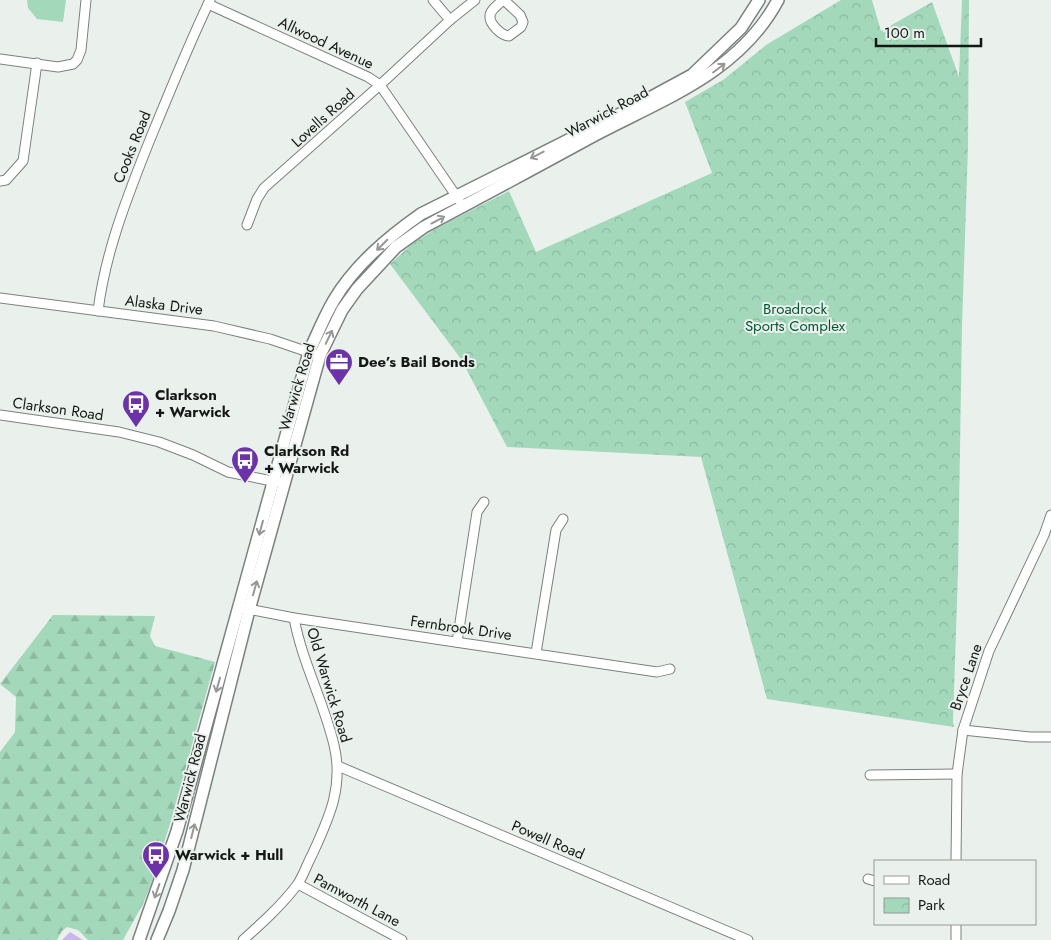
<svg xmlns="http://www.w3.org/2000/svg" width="1051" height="940" viewBox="0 0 1051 940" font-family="Jost,sans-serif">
	<defs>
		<pattern id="forest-firs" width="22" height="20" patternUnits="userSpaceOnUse" patternTransform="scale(1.25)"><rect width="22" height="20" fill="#a4d8bb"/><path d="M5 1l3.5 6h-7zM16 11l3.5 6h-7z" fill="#8cb9a0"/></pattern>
		<pattern id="park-crowns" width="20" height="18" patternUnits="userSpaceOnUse" patternTransform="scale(1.25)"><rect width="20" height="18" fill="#a4d8bb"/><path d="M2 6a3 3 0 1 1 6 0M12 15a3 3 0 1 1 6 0" fill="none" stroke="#8cb9a0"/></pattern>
		<pattern id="water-ripples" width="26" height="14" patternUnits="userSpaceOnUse" patternTransform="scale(1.25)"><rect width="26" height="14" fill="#ccb6ef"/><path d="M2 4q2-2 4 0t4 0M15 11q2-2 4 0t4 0" fill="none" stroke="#ae9ccc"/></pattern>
	</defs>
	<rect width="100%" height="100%" fill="#eaf1ed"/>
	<!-- grass -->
	<polygon fill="#a4d8bb" points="27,0 66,0 63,22 37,19 28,8"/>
	<!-- forest -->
	<polygon fill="url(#forest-firs)" points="53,615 155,616 150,636 155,646 215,662 170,824 150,887 143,904 123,940 88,940 78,930 67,927 62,931 57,940 0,940 0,752 15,732 16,697 0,684"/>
	<!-- park -->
	<polygon fill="url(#park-crowns)" points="841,0 872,0 881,31 932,2 959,77 962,0 969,0 968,147 962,327 958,572 953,722 954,727 767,699 701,457 507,447 461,359 390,264 412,244 437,228 509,191 536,252 712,173 685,102 723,80 766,45"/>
	<!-- water -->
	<polygon fill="url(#water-ripples)" points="70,932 83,940 62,940"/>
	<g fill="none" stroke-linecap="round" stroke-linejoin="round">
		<!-- minor casing -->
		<g stroke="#7b817e" stroke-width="11">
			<g id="minor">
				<polyline points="433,0 450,20"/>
				<path d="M 503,0 C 499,4 490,10 490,16 C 489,24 502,36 509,36 L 521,27 L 523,22 L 520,15 L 504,0"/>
				<polyline points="208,4 368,77 380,85 459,200"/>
				<polyline points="0,59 58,67 73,64 77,60 81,50 86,0"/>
				<polyline points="0,181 6,180 23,161 37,63"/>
				<polyline points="247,225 257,199 264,188 380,85 450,20 475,0"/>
				<polyline points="0,298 214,326 270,339 314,354"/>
				<path d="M 98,311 C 105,254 126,200 147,147 C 167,98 187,48 210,0"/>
				<polyline points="0,415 119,432 159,442 193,455 228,472 277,482"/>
				<polyline points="243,608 294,618 657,672 670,669"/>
				<polyline points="457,642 477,512 484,502"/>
				<polyline points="536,653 556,530 563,519"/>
				<polyline points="963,730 1030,737 1051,737"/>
				<polyline points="338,766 748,940"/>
				<polyline points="870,775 957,774"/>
				<polyline points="956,861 957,774 963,730 989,651 1044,535 1051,515"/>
				<polyline points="868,879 875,881"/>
				<polyline points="298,884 402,940"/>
				<path d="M 243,940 C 262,923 281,906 297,885 C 303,877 307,864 312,855 C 329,818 344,787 334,745 C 324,702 302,662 294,618"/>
				<polyline points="956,940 956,924"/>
			</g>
		</g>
		<!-- major casing -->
		<g stroke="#7b817e" stroke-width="14">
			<g id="major">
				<path d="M 139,940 L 177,831 L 309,352 C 317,335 324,317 334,300 C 355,265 387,238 421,214 L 620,114 L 692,75 L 741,28 L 759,0"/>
				<path d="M 157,940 L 169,911 L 183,870 L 249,610 L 320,355 L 342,310 L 357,289 L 396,247 L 424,227 C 481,197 538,166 595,135 C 663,99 739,73 778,0"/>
			</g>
		</g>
		<!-- minor -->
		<use href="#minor" stroke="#fff" stroke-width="9"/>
		<!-- major -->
		<use href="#major" stroke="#fff" stroke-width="11"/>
	</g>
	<!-- one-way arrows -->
	<defs><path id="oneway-shaft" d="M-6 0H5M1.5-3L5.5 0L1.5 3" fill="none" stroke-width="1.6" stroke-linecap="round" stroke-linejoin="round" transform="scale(1.25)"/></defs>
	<g stroke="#969796">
		<use href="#oneway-shaft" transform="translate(719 68) rotate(-37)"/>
		<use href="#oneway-shaft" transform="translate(537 155) rotate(153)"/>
		<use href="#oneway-shaft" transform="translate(438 220) rotate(-28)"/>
		<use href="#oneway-shaft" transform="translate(382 245) rotate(135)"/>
		<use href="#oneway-shaft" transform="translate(329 337) rotate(-64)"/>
		<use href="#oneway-shaft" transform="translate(261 528) rotate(105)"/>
		<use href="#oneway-shaft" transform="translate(255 588) rotate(-74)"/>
		<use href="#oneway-shaft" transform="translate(218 685) rotate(106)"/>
		<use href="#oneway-shaft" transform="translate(193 831) rotate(-76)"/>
		<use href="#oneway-shaft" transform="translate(157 891) rotate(109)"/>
	</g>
	<!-- icons -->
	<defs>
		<g id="office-pin" transform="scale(1.4375)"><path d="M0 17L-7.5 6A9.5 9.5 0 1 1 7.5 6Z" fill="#6c32a8" stroke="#eaf1ed"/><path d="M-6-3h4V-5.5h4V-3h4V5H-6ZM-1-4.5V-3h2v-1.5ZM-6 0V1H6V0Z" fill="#fff"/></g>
		<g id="bus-pin" transform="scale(1.4375)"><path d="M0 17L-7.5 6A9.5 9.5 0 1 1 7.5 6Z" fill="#6c32a8" stroke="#eaf1ed"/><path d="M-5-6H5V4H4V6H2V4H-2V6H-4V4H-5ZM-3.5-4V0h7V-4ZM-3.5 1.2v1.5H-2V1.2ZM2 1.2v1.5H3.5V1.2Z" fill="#fff"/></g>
	</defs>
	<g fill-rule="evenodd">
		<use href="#office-pin" x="339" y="362"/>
		<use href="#bus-pin" x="136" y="404"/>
		<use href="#bus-pin" x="245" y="460"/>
		<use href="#bus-pin" x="156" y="855"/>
	</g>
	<g text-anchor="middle" stroke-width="4" stroke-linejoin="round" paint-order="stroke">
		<!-- street labels -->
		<g font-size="15" fill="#151716" stroke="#eaf1ed">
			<text transform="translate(326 43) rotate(25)" y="5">Allwood Avenue</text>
			<text transform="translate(607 112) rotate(-28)" y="5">Warwick Road</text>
			<text transform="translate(323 118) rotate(-42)" y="5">Lovells Road</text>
			<text transform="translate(132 147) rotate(-68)" y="5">Cooks Road</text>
			<text transform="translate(164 305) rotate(7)" y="5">Alaska Drive</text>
			<text transform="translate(297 387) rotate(-73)" y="5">Warwick Road</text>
			<text transform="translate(58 409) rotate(8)" y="5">Clarkson Road</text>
			<text transform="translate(461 628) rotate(8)" y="5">Fernbrook Drive</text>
			<text transform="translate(966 677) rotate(-71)" y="5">Bryce Lane</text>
			<text transform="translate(329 685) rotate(73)" y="5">Old Warwick Road</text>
			<text transform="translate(190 778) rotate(-76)" y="5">Warwick Road</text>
			<text transform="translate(548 840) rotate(23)" y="5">Powell Road</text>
			<text transform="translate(357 900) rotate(28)" y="5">Pamworth Lane</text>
		</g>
		<!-- park labels -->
		<g font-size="15" fill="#025737" stroke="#eaf1ed">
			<text x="795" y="314">Broadrock<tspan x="795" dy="17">Sports Complex</tspan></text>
		</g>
		<!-- poi labels -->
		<g font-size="15" font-weight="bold" fill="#151716" stroke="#eaf1ed" text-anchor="start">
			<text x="358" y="367">Dee’s Bail Bonds</text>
			<text x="155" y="400">Clarkson<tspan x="155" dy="17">+ Warwick</tspan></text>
			<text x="264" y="456">Clarkson Rd<tspan x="264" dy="17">+ Warwick</tspan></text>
			<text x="175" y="860">Warwick + Hull</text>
		</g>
	</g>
	<!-- legend -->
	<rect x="874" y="860" width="162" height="65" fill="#eaf1ed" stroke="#959a97"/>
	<rect x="884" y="876" width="25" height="8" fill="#ffffff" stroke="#959a97"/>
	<text x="918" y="885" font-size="15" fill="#151716">Road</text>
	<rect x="884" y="898" width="25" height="15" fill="url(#park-crowns)" stroke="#959a97"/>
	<text x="918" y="910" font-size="15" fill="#151716">Park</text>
	<!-- scale -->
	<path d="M876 38v8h105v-8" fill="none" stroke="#151716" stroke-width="2.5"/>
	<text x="884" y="38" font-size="15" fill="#151716" stroke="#eaf1ed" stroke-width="4" paint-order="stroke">100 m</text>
</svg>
